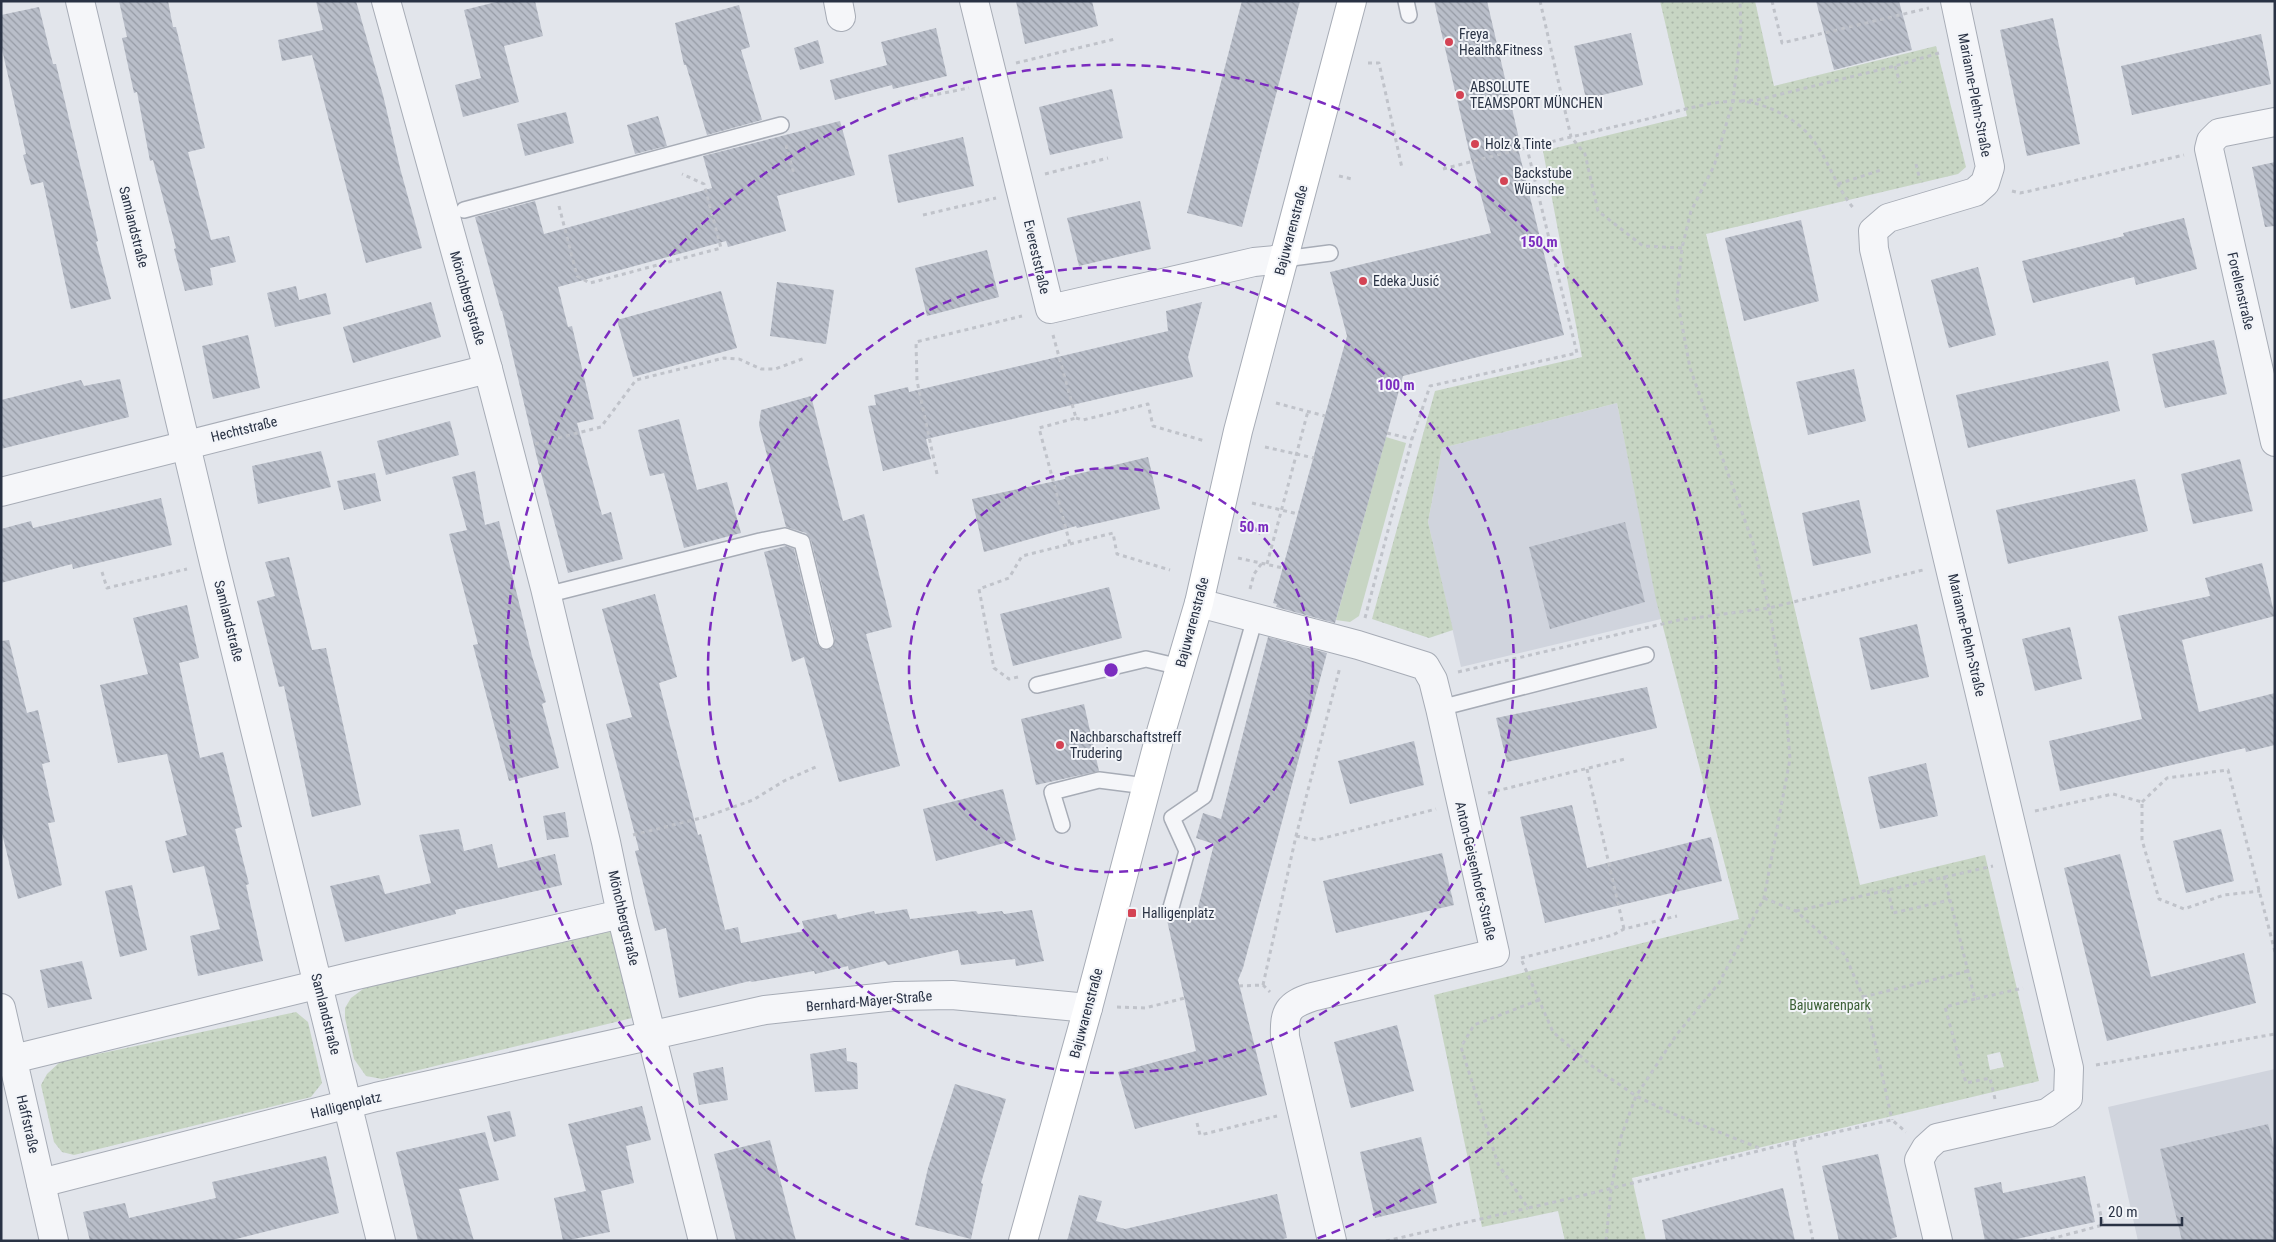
<svg xmlns="http://www.w3.org/2000/svg" width="2276" height="1242" viewBox="0 0 2276 1242" font-family="'Roboto Condensed',sans-serif">
	<defs>
		<pattern id="grass-dots" width="8" height="8" patternUnits="userSpaceOnUse" patternTransform="scale(1.25)"><rect width="8" height="8" fill="#c7d5c3"/><path d="M2 2h.1M6 6h.1" fill="none" stroke="#abb7a9" stroke-width="1.8" stroke-linecap="round"/></pattern>
		<pattern id="building-back-hatch" width="6" height="6" patternUnits="userSpaceOnUse" patternTransform="scale(1.25)"><rect width="6" height="6" fill="#b9bec9"/><path d="M-1 5l2 2M0 0l6 6M5-1l2 2" fill="none" stroke="#969ba5"/></pattern>
	</defs>
	<rect width="100%" height="100%" fill="#e2e5eb"/>
	<!-- built -->
	<g fill="#d0d4dd">
		<polygon points="1617,403 1661,619 1461,667 1428,522 1442,448"/>
		<polygon points="2275,1069 2275,1241 2138,1241 2108,1107"/>
	</g>
	<!-- grass -->
	<g fill="url(#grass-dots)" fill-rule="evenodd">
		<path d="M 1660,1 L 1755,1 L 1774,86 L 1936,46 L 1966,167 L 1958,174 L 1706,234 L 1860,885 L 1985,855 L 2039,1081 L 1632,1178 L 1646,1241 L 1565,1241 L 1558,1211 L 1482,1227 L 1434,995 L 1739,919 L 1656,600 L 1617,403 L 1442,448 L 1428,522 L 1453,630 L 1429,638 L 1372,619 L 1435,391 L 1582,357 L 1543,151 L 1687,116 ZM 2000,1052 L 2004,1067 L 1990,1070 L 1987,1055 Z"/>
		<polygon points="611,930 632,1018 382,1079 366,1076 354,1059 345,1018 345,1008 351,998 367,986"/>
		<polygon points="296,1012 308,1022 322,1083 311,1097 74,1155 62,1152 54,1142 41,1085 47,1074 60,1062"/>
	</g>
	<!-- garden -->
	<polygon fill="#c7d5c3" points="1386,437 1406,443 1359,616 1350,622 1336,620"/>
	<!-- building -->
	<g fill="url(#building-back-hatch)">
		<polygon points="119,1 168,1 173,27 176,27 205,148 188,152 211,240 229,236 236,262 210,268 213,285 185,291 174,249 176,248 153,160 150,161 137,92 134,93 122,38 127,37"/>
		<polygon points="316,1 356,1 383,95 400,168 422,248 366,263 312,55 282,61 278,40 323,30"/>
		<polygon points="500,1 535,1 543,36 504,46 519,102 463,117 455,85 481,78 464,10"/>
		<polygon points="1016,1 1092,1 1098,26 1025,44"/>
		<polygon points="1242,1 1300,1 1242,227 1187,213"/>
		<polygon points="1434,1 1487,1 1520,143 1517,144 1564,335 1403,376 1335,623 1276,607 1277,604 1273,603 1347,336 1330,272 1491,233 1470,155"/>
		<polygon points="1816,1 1899,1 1912,50 1834,70"/>
		<polygon points="739,5 750,47 741,50 762,120 707,135 686,65 684,65 675,23"/>
		<polygon points="39,7 53,64 56,64 98,241 96,242 111,299 71,309 43,182 31,185 23,155 26,154 1,45 1,15"/>
		<polygon points="2053,18 2080,144 2027,156 2000,30"/>
		<polygon points="936,28 947,76 893,89 892,85 835,100 830,80 887,65 881,42"/>
		<polygon points="1631,33 1643,85 1586,99 1574,46"/>
		<polygon points="2261,34 2271,84 2132,115 2121,66"/>
		<polygon points="818,40 824,63 800,70 794,48"/>
		<polygon points="1112,89 1123,138 1050,155 1039,107"/>
		<polygon points="566,112 574,143 525,156 517,124"/>
		<polygon points="658,116 667,146 635,154 627,125"/>
		<polygon points="840,121 855,175 777,196 786,231 728,247 726,241 558,287 568,327 572,326 594,419 577,423 602,515 611,512 623,559 568,573 537,458 502,311 501,311 475,217 535,201 544,234 712,188 703,156"/>
		<polygon points="963,137 974,186 898,203 888,155"/>
		<polygon points="2275,162 2275,226 2265,227 2252,167"/>
		<polygon points="1140,201 1151,249 1079,266 1067,218"/>
		<polygon points="2184,218 2197,269 2136,285 2134,277 2033,303 2022,261 2124,236 2123,233"/>
		<polygon points="1801,220 1819,301 1744,321 1725,238"/>
		<polygon points="987,250 999,297 927,316 915,268"/>
		<polygon points="1978,267 1996,335 1949,348 1931,280"/>
		<polygon points="777,282 834,290 826,344 770,336"/>
		<polygon points="296,286 299,300 326,293 331,314 275,327 267,293"/>
		<polygon points="721,291 737,348 633,377 617,320"/>
		<polygon points="431,302 441,337 353,363 343,327"/>
		<polygon points="1202,302 1188,357 1193,377 926,439 931,459 883,471 868,406 876,405 874,395 908,387 909,392 1168,331 1166,311"/>
		<polygon points="248,335 260,388 213,399 202,346"/>
		<polygon points="2214,340 2227,394 2165,408 2152,354"/>
		<polygon points="2108,361 2120,411 1968,448 1956,395"/>
		<polygon points="1854,369 1866,421 1808,435 1796,382"/>
		<polygon points="120,379 129,417 1,449 1,400 81,380 84,386"/>
		<polygon points="811,396 843,521 864,514 892,627 866,634 900,766 839,782 804,657 792,662 764,552 786,546 794,549 817,643 823,650 832,648 835,639 811,540 806,533 786,527 759,425 761,410"/>
		<polygon points="679,419 697,490 727,482 741,533 684,548 664,473 650,476 638,430"/>
		<polygon points="450,421 459,455 386,475 377,441"/>
		<polygon points="321,451 331,487 258,504 252,466"/>
		<polygon points="1148,457 1160,509 1077,528 1076,526 984,552 972,499 1065,479 1065,477"/>
		<polygon points="2240,459 2253,511 2193,524 2181,474"/>
		<polygon points="475,471 485,525 499,521 532,656 546,702 542,704 559,768 509,781 473,645 478,644 449,534 467,530 452,477"/>
		<polygon points="375,473 381,501 344,510 337,481"/>
		<polygon points="2135,479 2148,531 2008,564 1996,510"/>
		<polygon points="161,498 172,545 73,569 72,564 1,583 1,529 31,521 33,528"/>
		<polygon points="1859,500 1871,553 1813,566 1802,513"/>
		<polygon points="1625,522 1645,602 1550,629 1529,547"/>
		<polygon points="289,557 312,650 326,648 361,805 312,817 284,686 279,687 257,601 275,596 265,562"/>
		<polygon points="2262,563 2275,616 2182,640 2199,712 2275,693 2275,745 2246,752 2245,748 2060,791 2049,741 2142,719 2118,616 2210,596 2205,578"/>
		<polygon points="1109,587 1122,638 1013,666 1000,614"/>
		<polygon points="655,594 677,677 659,683 698,835 701,834 725,930 738,927 741,943 805,931 802,921 836,914 838,919 874,911 875,914 907,909 910,919 976,911 978,914 1002,911 1004,914 1032,910 1044,961 1016,966 1015,959 961,965 958,950 888,965 885,961 849,970 848,966 815,974 814,971 752,982 750,981 679,998 666,928 655,931 635,851 639,850 606,724 632,717 602,609"/>
		<polygon points="187,605 199,658 179,663 200,758 223,752 242,827 235,829 249,884 246,885 263,961 198,976 190,936 220,929 204,866 173,873 165,841 187,835 167,754 118,763 100,685 148,674 133,618"/>
		<polygon points="1917,624 1929,677 1871,690 1859,638"/>
		<polygon points="2070,627 2082,679 2035,691 2022,639"/>
		<polygon points="1268,637 1327,653 1243,968 1238,980 1267,1095 1135,1129 1118,1072 1196,1051 1167,920 1173,920 1197,911 1214,844 1196,838 1203,813 1221,819"/>
		<polygon points="9,640 27,713 38,710 50,762 42,764 55,822 48,823 62,885 18,899 1,829 1,641"/>
		<polygon points="1647,687 1657,728 1507,762 1496,718"/>
		<polygon points="1084,704 1099,771 1036,785 1021,719"/>
		<polygon points="1414,741 1424,785 1350,804 1338,761"/>
		<polygon points="1926,763 1938,816 1880,829 1868,777"/>
		<polygon points="1003,789 1016,840 936,861 923,809"/>
		<polygon points="1572,805 1587,868 1711,837 1722,881 1545,923 1520,817"/>
		<polygon points="565,812 569,837 547,840 543,816"/>
		<polygon points="459,829 464,851 492,844 498,868 555,854 562,885 455,910 456,914 345,942 330,886 379,875 385,894 431,883 419,835"/>
		<polygon points="2221,829 2234,881 2186,893 2173,841"/>
		<polygon points="1442,853 1454,905 1336,933 1323,881"/>
		<polygon points="2120,854 2151,977 2244,953 2256,1003 2107,1041 2064,868"/>
		<polygon points="132,885 147,950 120,957 105,891"/>
		<polygon points="82,961 92,999 48,1008 40,970"/>
		<polygon points="1397,1025 1414,1091 1351,1108 1334,1042"/>
		<polygon points="846,1048 847,1061 857,1063 858,1089 815,1092 810,1054"/>
		<polygon points="723,1067 728,1100 699,1105 693,1073"/>
		<polygon points="955,1084 1006,1099 981,1183 983,1184 971,1239 915,1225 928,1168"/>
		<polygon points="642,1106 651,1140 626,1146 634,1183 601,1191 610,1232 563,1241 554,1198 586,1191 568,1124"/>
		<polygon points="510,1111 516,1136 494,1142 487,1116"/>
		<polygon points="2268,1124 2275,1152 2275,1241 2182,1241 2160,1149"/>
		<polygon points="485,1132 499,1180 459,1189 474,1241 418,1241 396,1152"/>
		<polygon points="1421,1137 1437,1203 1375,1218 1360,1152"/>
		<polygon points="770,1140 796,1241 736,1241 714,1154"/>
		<polygon points="1878,1154 1897,1237 1883,1241 1839,1241 1822,1166"/>
		<polygon points="326,1156 339,1213 228,1241 90,1241 83,1212 125,1203 129,1218 216,1198 212,1182"/>
		<polygon points="2085,1176 2095,1222 2007,1241 1985,1241 1974,1188 2001,1182 2003,1193"/>
		<polygon points="1783,1188 1795,1241 1666,1241 1662,1220"/>
		<polygon points="1277,1194 1287,1238 1274,1241 1067,1241 1079,1195 1102,1201 1096,1221 1125,1229"/>
	</g>
	<g fill="none" stroke-linecap="round" stroke-linejoin="round">
		<!-- service casing -->
		<g stroke="#a7acb6" stroke-width="18">
			<g id="service">
				<polyline points="1406,1 1409,15"/>
				<polyline points="464,210 781,125"/>
				<polyline points="1284,259 1330,253"/>
				<polyline points="546,595 760,541 785,536 802,542 826,641"/>
				<polyline points="1037,685 1146,659 1180,667"/>
				<polyline points="1440,708 1646,655"/>
				<polyline points="1062,825 1052,792 1099,780 1146,786"/>
				<polyline points="1170,911 1187,851 1172,818 1204,796 1255,618"/>
			</g>
		</g>
		<!-- minor casing -->
		<g stroke="#a7acb6" stroke-width="30">
			<g id="minor">
				<polyline points="80,1 214,563 381,1241"/>
				<polyline points="386,1 488,369 545,588 606,842 621,914 703,1241"/>
				<polyline points="838,1 841,17"/>
				<polyline points="974,1 1050,309 1254,262 1284,259"/>
				<polyline points="2275,122 2219,133 2211,141 2209,149 2275,442"/>
				<polyline points="1,492 488,369"/>
				<path d="M 1199,603 L 1358,645 L 1425,666 L 1433,680 L 1440,708 L 1495,953 L 1312,997 C 1288,1005 1284,1011 1285,1037 L 1332,1241"/>
				<polyline points="1,1008 54,1241"/>
				<polyline points="13,1059 353,976 621,914"/>
				<polyline points="41,1183 376,1097 765,1010 896,996 952,995 1088,1008"/>
				<polyline points="1938,1241 1919,1160 1926,1148 1937,1138 2047,1113 2068,1098 2069,1068 1874,249 1873,231 1888,218 1975,192 1985,183 1990,167 1955,1"/>
			</g>
		</g>
		<!-- secondary casing -->
		<g stroke="#a7acb6" stroke-width="30">
			<polyline id="secondary" points="1023,1241 1088,1008 1161,732 1199,603 1238,431 1352,1"/>
		</g>
		<!-- path -->
		<g stroke="#c0c3ca" stroke-width="3" stroke-dasharray="4 4" stroke-linecap="butt">
			<polyline points="1540,1 1571,137 1585,154 1598,211 1643,246 1682,248"/>
			<polyline points="1772,1 1782,43 1929,8"/>
			<polyline points="1016,63 1115,39"/>
			<polyline points="1368,63 1379,63 1402,168"/>
			<polyline points="1895,66 1900,83"/>
			<polyline points="1741,101 1757,100 1895,66 1939,53"/>
			<polyline points="898,102 969,88"/>
			<polyline points="786,145 794,174"/>
			<polyline points="1916,164 1920,180"/>
			<path d="M 1443,169 C 1508,152 1574,136 1639,121 C 1669,114 1701,103 1732,101 C 1754,100 1779,110 1796,123 C 1826,145 1831,182 1855,210"/>
			<polyline points="1045,174 1108,158"/>
			<polyline points="1339,176 1352,179"/>
			<polyline points="1838,184 1881,170"/>
			<polyline points="2012,191 2020,193 2030,191 2184,155"/>
			<polyline points="559,206 577,276 590,283 721,248 704,184 682,174"/>
			<polyline points="923,215 996,198"/>
			<polyline points="1276,403 1325,416"/>
			<polyline points="1076,418 1083,420 1148,404 1153,426 1205,441"/>
			<polyline points="1387,433 1412,439"/>
			<polyline points="535,444 601,427 636,380 724,358 739,359 761,369 775,369 805,358"/>
			<polyline points="1265,447 1314,458"/>
			<polyline points="937,474 917,381 916,342 1022,316"/>
			<polyline points="1252,503 1298,514"/>
			<polyline points="1070,544 1113,533 1117,554 1170,570"/>
			<polyline points="1238,558 1283,568"/>
			<polyline points="1267,564 1308,411"/>
			<polyline points="102,572 107,588 187,569"/>
			<polyline points="1250,589 1254,574 1262,563"/>
			<polyline points="1365,618 1412,439 1430,386 1577,353 1527,148"/>
			<polyline points="1458,672 1679,620 1769,608 1923,570"/>
			<polyline points="1018,677 1009,679 994,668 979,589 1009,578 1022,556 1070,544 1039,428 1076,418 1053,335"/>
			<polyline points="1587,769 1624,929"/>
			<polyline points="1488,793 1625,759"/>
			<polyline points="2142,802 2167,778 2228,770 2275,952"/>
			<polyline points="2035,811 2113,794 2142,802 2142,840 2159,899 2184,909 2224,895 2260,891"/>
			<polyline points="633,835 705,817 753,800 784,781 818,766"/>
			<polyline points="1296,836 1316,840 1436,809"/>
			<polyline points="1944,876 1975,999 2023,988"/>
			<polyline points="1888,890 1893,913 1950,900"/>
			<polyline points="1764,898 1796,911 1845,955 1867,1006 1892,1120"/>
			<polyline points="1796,911 1993,866"/>
			<polyline points="1521,958 1613,935 1624,929 1677,916"/>
			<polyline points="1522,961 1553,1032 1592,1066 1636,1096 1669,1112 1764,1150"/>
			<polyline points="1263,985 1296,836 1340,667"/>
			<polyline points="1239,986 1263,985 1270,992"/>
			<polyline points="1863,997 1968,971"/>
			<polyline points="1975,999 1945,1007 1966,1083 1990,1078 1995,1099"/>
			<path d="M 1539,1000 L 1474,1025 L 1461,1047 L 1498,1164 L 1528,1208 C 1650,1181 1770,1145 1892,1120 L 1906,1132"/>
			<polyline points="1117,1007 1145,1008 1185,998"/>
			<polyline points="2096,1065 2275,1034"/>
			<polyline points="1197,1123 1200,1135 1277,1116"/>
			<polyline points="1794,1143 1813,1241"/>
			<polyline points="1386,1241 1528,1208"/>
			<polyline points="1606,1241 1611,1190 1621,1137 1636,1096 1677,1034 1719,983 1764,898 1790,759 1786,707 1769,608 1753,543 1690,368 1677,298 1682,248 1691,211 1714,166 1733,101 1741,31 1740,1"/>
			<polyline points="2043,1241 2103,1225 2098,1203"/>
		</g>
		<!-- service -->
		<use href="#service" stroke="#f5f6f9" stroke-width="15"/>
		<!-- minor -->
		<use href="#minor" stroke="#f5f6f9" stroke-width="28"/>
		<!-- secondary -->
		<use href="#secondary" stroke="#fff" stroke-width="28"/>
	</g>
	<!-- distance rings -->
	<g fill="none" stroke="#7b2cbf" stroke-width="2.5" stroke-dasharray="9 6">
		<circle cx="1111" cy="670" r="202"/>
		<circle cx="1111" cy="670" r="403"/>
		<path d="M909 1240A605 605 0 1 1 1313 1240"/>
	</g>
	<!-- markers -->
	<g fill="#d44354" stroke="#f2f4f8" stroke-width="2">
		<circle cx="1449" cy="42" r="5"/>
		<circle cx="1460" cy="95" r="5"/>
		<circle cx="1475" cy="144" r="5"/>
		<circle cx="1504" cy="181" r="5"/>
		<circle cx="1363" cy="281" r="5"/>
		<circle cx="1060" cy="745" r="5"/>
		<rect x="1127" y="908" width="10" height="10" rx="2.5"/>
	</g>
	<g text-anchor="middle" stroke-width="4" stroke-linejoin="round" paint-order="stroke">
		<!-- poi labels -->
		<g font-size="14" fill="#293244" stroke="#f2f4f8" text-anchor="start">
			<text x="1459" y="39">Freya<tspan x="1459" dy="16">Health&amp;Fitness</tspan></text>
			<text x="1470" y="92">ABSOLUTE<tspan x="1470" dy="16">TEAMSPORT MÜNCHEN</tspan></text>
			<text x="1485" y="149">Holz &amp; Tinte</text>
			<text x="1514" y="178">Backstube<tspan x="1514" dy="16">Wünsche</tspan></text>
			<text x="1373" y="286">Edeka Jusić</text>
			<text x="1070" y="742">Nachbarschaftstreff<tspan x="1070" dy="16">Trudering</tspan></text>
			<text x="1142" y="918">Halligenplatz</text>
		</g>
		<!-- street labels -->
		<g font-size="14" fill="#293244" stroke="#f2f4f8">
			<text transform="translate(1975 95) rotate(79)" y="5">Marianne-Plehn-Straße</text>
			<text transform="translate(134 227) rotate(76)" y="5">Samlandstraße</text>
			<text transform="translate(1291 230) rotate(-75)" y="5">Bajuwarenstraße</text>
			<text transform="translate(1037 257) rotate(77)" y="5">Evereststraße</text>
			<text transform="translate(2241 291) rotate(77)" y="5">Forellenstraße</text>
			<text transform="translate(468 298) rotate(74)" y="5">Mönchbergstraße</text>
			<text transform="translate(244 429) rotate(-14)" y="5">Hechtstraße</text>
			<text transform="translate(229 621) rotate(76)" y="5">Samlandstraße</text>
			<text transform="translate(1192 622) rotate(-75)" y="5">Bajuwarenstraße</text>
			<text transform="translate(1967 635) rotate(77)" y="5">Marianne-Plehn-Straße</text>
			<text transform="translate(1476 871) rotate(77)" y="5">Anton-Geisenhofer-Straße</text>
			<text transform="translate(624 918) rotate(77)" y="5">Mönchbergstraße</text>
			<text transform="translate(869 1001) rotate(-5)" y="5">Bernhard-Mayer-Straße</text>
			<text transform="translate(1086 1013) rotate(-75)" y="5">Bajuwarenstraße</text>
			<text transform="translate(326 1014) rotate(76)" y="5">Samlandstraße</text>
			<text transform="translate(346 1105) rotate(-14)" y="5">Halligenplatz</text>
			<text transform="translate(28 1124) rotate(77)" y="5">Haffstraße</text>
		</g>
		<!-- park labels -->
		<g font-size="14" fill="#3c6036" stroke="#f2f4f8">
			<text x="1830" y="1010">Bajuwarenpark</text>
		</g>
	</g>
	<circle cx="1111" cy="670" r="8" fill="#7b2cbf" stroke="#f2f4f8" stroke-width="2.5"/>
	<g font-size="15" text-anchor="middle" font-weight="bold" fill="#7b2cbf" stroke="#f2f4f8" stroke-width="4" stroke-linejoin="round" paint-order="stroke">
		<text x="1539" y="247">150 m</text>
		<text x="1396" y="390">100 m</text>
		<text x="1254" y="532">50 m</text>
	</g>
	<!-- border -->
	<rect width="2276" height="1242" fill="none" stroke="#293244" stroke-width="5"/>
	<!-- scale -->
	<path d="M2101 1217v8h81v-8" fill="none" stroke="#293244" stroke-width="2.5"/>
	<text x="2108" y="1217" font-size="15" fill="#293244" stroke="#f2f4f8" stroke-width="4" paint-order="stroke">20 m</text>
</svg>
